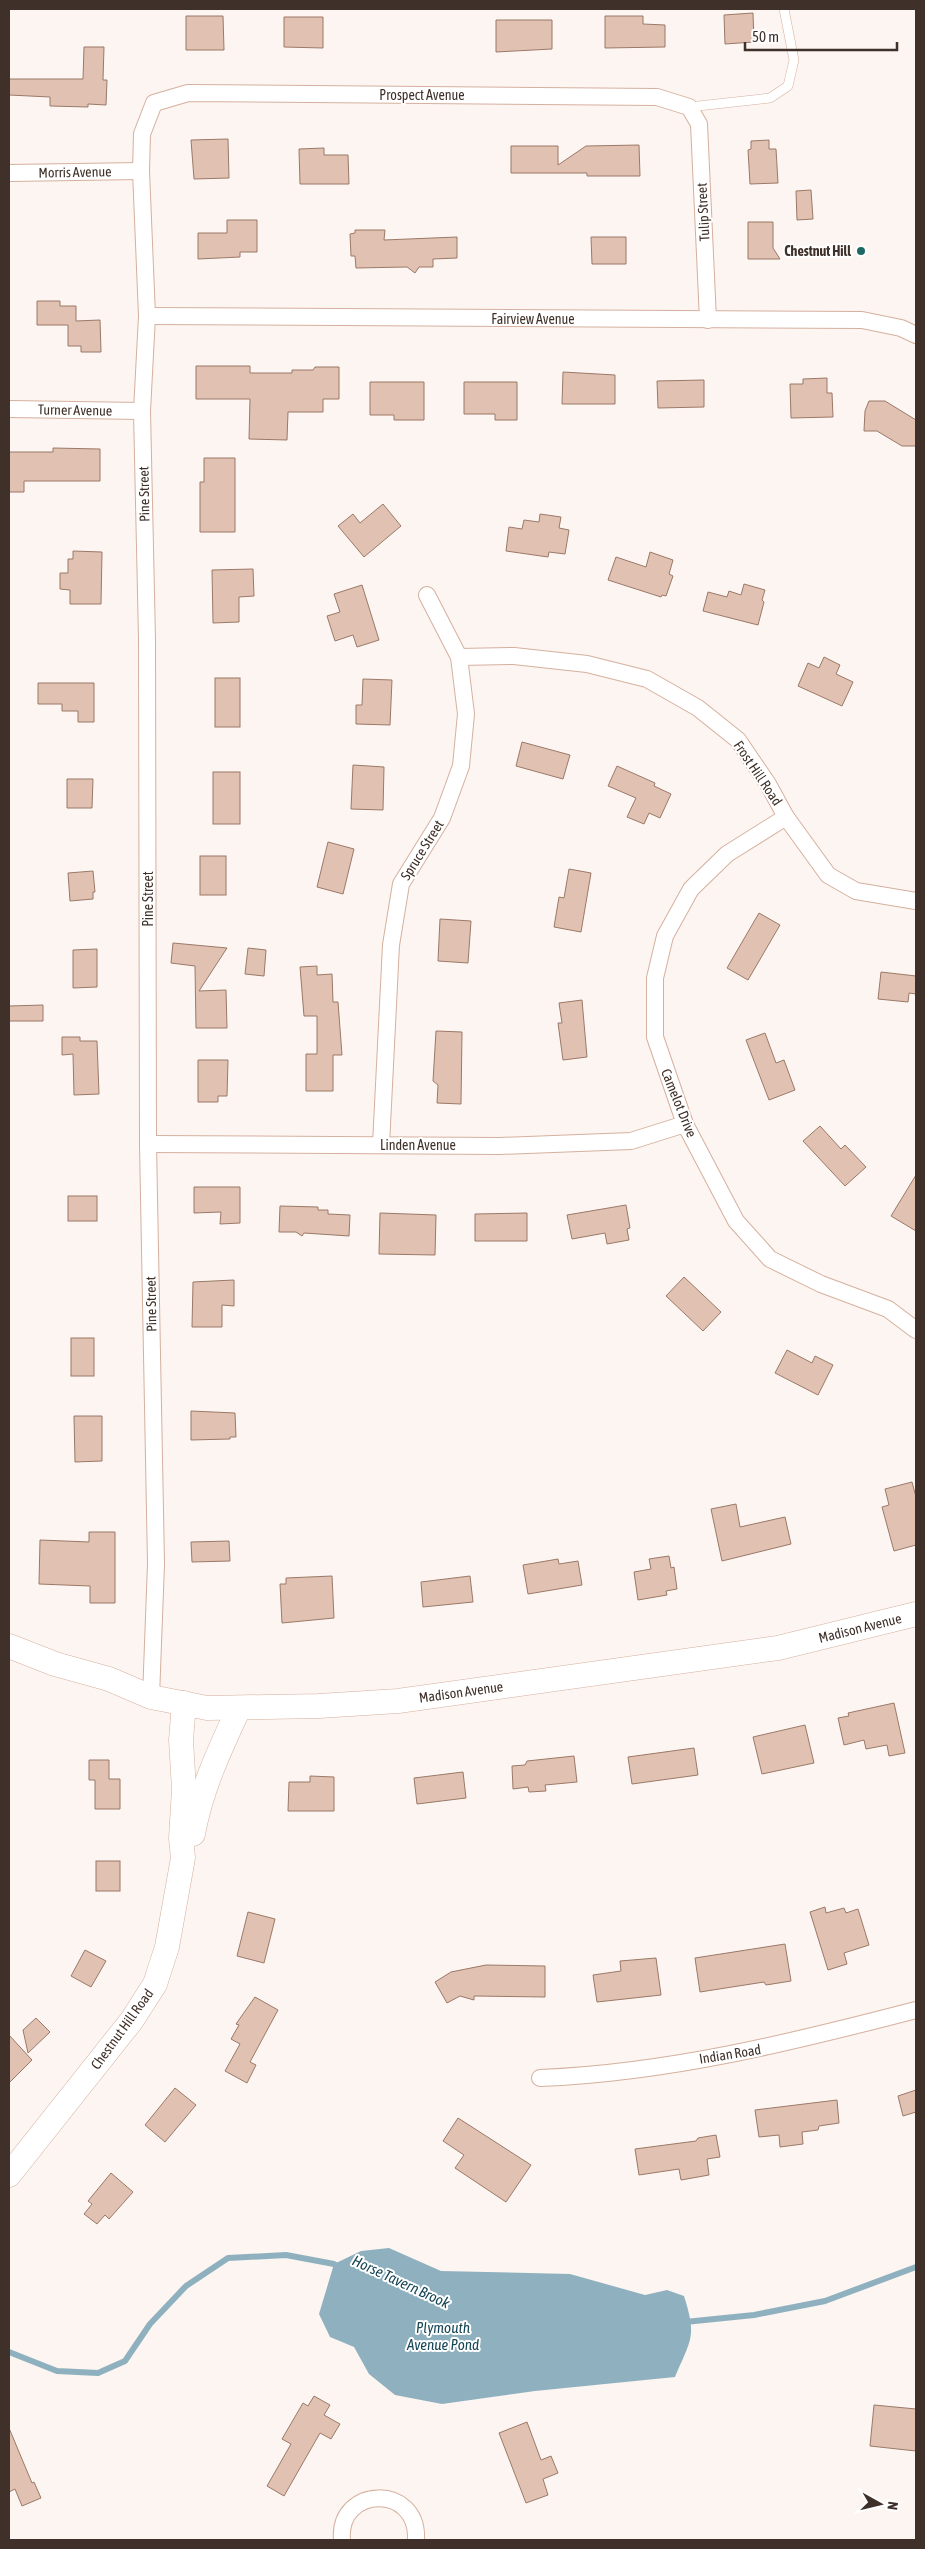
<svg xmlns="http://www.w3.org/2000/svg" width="925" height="2549" viewBox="0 0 925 2549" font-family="'Asap Condensed',sans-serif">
	<rect width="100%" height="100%" fill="#fdf5f1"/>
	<!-- water -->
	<path fill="#8fb1bf" d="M 389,2248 L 441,2271 L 570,2274 L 645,2295 L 667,2290 L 684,2296 C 697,2337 691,2339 675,2377 L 535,2391 L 442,2404 L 395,2395 L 369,2374 L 354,2347 L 330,2337 L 319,2314 L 334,2264 L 361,2251 Z"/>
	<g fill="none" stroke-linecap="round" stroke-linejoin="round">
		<!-- stream -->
		<g stroke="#8fb1bf" stroke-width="6">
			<polyline points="685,2322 754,2315 825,2301 916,2267"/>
			<polyline points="9,2352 57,2371 98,2373 125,2361 150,2324 186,2286 228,2258 286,2255 334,2264 341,2268"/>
		</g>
	</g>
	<!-- building -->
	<g fill="#e1c1b1" stroke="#9b7968">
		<polygon points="753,13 754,42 725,44 724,15"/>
		<polygon points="186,16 223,16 224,50 186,50"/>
		<polygon points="605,16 643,16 643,24 665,25 665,47 605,48"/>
		<polygon points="284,17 323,17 323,48 284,47"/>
		<polygon points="496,20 552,20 552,49 496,52"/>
		<polygon points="84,47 104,47 103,80 107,80 106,105 88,104 88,107 50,106 50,97 9,95 9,79 83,79"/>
		<polygon points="228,139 229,178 194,179 191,140"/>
		<polygon points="769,140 769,149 776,149 778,183 750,184 748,150 751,149 751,141"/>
		<polygon points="639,145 640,176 587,176 587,173 511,173 511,146 558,146 558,165 586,146"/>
		<polygon points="324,148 324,155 348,155 349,184 300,184 299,149"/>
		<polygon points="811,190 813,219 797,220 796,191"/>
		<polygon points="227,220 257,220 257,252 240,252 240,257 198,259 198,233 227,233"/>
		<polygon points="748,222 773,222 773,248 780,259 748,259"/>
		<polygon points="355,230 385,230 384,240 457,237 457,258 433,259 433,267 419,267 415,273 407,267 356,268 355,256 351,256 350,234 355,233"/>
		<polygon points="591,237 626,237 626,264 592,264"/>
		<polygon points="37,301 60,301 60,306 76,306 76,321 100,320 101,352 81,352 81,346 68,346 68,325 37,325"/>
		<polygon points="196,366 250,366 250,373 292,373 292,370 313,370 315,367 339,367 339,399 323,399 323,412 288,412 287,440 249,439 250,399 196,399"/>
		<polygon points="563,372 615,375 615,404 562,404"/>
		<polygon points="827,378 827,393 832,393 833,417 791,418 790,384 803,384 803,379"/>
		<polygon points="704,380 704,407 658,408 657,381"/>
		<polygon points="370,382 424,382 424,420 394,420 394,415 370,415"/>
		<polygon points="464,382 517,382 517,420 495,420 495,414 464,414"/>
		<polygon points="869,401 885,401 916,420 916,446 902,446 877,431 864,431 865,411"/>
		<polygon points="53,448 100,449 100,481 24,481 24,492 9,492 9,452 53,452"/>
		<polygon points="204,458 235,458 235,532 200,532 200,482 204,482"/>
		<polygon points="383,504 401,526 364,557 338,526 353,514 360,523"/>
		<polygon points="540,514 561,517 559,528 569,530 565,554 549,552 548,557 506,551 509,527 522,529 524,520 539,522"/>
		<polygon points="73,551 102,552 101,604 70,604 70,590 60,589 60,573 68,573 68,559 73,559"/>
		<polygon points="650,552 673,560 669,574 673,576 666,596 662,595 661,597 608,580 616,557 646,567"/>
		<polygon points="253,569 254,596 239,597 239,622 213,623 212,570"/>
		<polygon points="744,584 765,590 762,600 764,602 758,625 703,611 708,592 727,597 729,591 741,595"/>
		<polygon points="362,585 379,640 357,647 353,635 335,641 327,616 340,612 334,594"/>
		<polygon points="824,657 840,665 836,674 853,682 842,706 798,686 808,663 819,668"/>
		<rect x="215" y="678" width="25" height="49"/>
		<polygon points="363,679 392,680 390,725 356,724 356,705 362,705"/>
		<polygon points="38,683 94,683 94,722 78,722 78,711 62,711 62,704 38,704"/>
		<polygon points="522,742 570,755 563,779 516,766"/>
		<polygon points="353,765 384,767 383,810 351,809"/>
		<polygon points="617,766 655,783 654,786 671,794 660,818 649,813 644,824 627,817 636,798 608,786"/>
		<rect x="213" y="772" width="27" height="52"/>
		<polygon points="67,779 93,779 92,808 67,808"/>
		<polygon points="328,842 354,849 343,894 317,887"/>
		<rect x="200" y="856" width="26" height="39"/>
		<polygon points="569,869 591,873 581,932 554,927 559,897 564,898"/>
		<polygon points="93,871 95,892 93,892 93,899 70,901 68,873"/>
		<polygon points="759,913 780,925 748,980 727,968"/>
		<polygon points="440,919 471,921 468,963 438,961"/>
		<polygon points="173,943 227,948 199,991 226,990 227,1028 196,1028 195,966 171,963"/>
		<polygon points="248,948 266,950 264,976 245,974"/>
		<polygon points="97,949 97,987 73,988 73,950"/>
		<polygon points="317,966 317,975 332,974 333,1002 338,1002 342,1055 333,1055 333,1091 306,1091 306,1054 317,1054 317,1016 304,1016 300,967"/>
		<polygon points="881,972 916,976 916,994 909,993 908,1002 878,999"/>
		<polygon points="582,1000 587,1057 563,1060 558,1023 562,1023 559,1003"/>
		<polygon points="43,1005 43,1021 9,1021 9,1006"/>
		<polygon points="436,1031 462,1032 461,1104 437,1103 438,1085 433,1081"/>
		<polygon points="765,1033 776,1063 784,1060 795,1090 769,1100 746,1040"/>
		<polygon points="62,1037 80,1037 80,1041 97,1041 99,1094 74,1095 73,1054 62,1055"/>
		<polygon points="198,1060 228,1060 227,1096 218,1096 218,1102 198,1102"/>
		<polygon points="820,1126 841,1149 845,1145 866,1167 845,1186 803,1141"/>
		<polygon points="916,1175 916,1231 891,1216"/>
		<polygon points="194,1187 240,1187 240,1223 220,1224 221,1212 194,1213"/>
		<rect x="68" y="1196" width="29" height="25"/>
		<polygon points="626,1205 630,1228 627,1229 629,1240 607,1244 605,1233 572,1239 567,1215"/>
		<polygon points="280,1206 318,1207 318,1210 328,1210 328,1214 350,1215 349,1236 304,1233 302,1236 296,1232 279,1232"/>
		<polygon points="380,1213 436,1215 435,1255 379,1254"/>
		<polygon points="527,1213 527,1241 475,1241 475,1214"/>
		<polygon points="684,1277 721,1312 703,1331 666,1296"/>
		<polygon points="234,1280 234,1306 222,1305 222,1327 192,1327 193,1282"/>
		<rect x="71" y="1338" width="23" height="38"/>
		<polygon points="787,1350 812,1363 815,1356 833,1365 818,1395 775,1373"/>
		<polygon points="191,1411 235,1413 236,1437 230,1437 230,1439 191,1440"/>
		<polygon points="74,1416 102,1416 102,1461 75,1462"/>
		<polygon points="912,1482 916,1497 916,1545 894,1551 882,1507 889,1505 885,1489"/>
		<polygon points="736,1504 740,1527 785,1517 791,1544 722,1561 711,1509"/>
		<polygon points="89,1532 115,1532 115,1603 90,1603 90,1586 39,1584 40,1540 89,1542"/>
		<polygon points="229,1541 230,1561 192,1562 191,1542"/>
		<polygon points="669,1556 671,1568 674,1567 677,1589 666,1591 667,1595 638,1600 634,1572 651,1569 649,1559"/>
		<polygon points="558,1559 559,1564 578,1561 582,1585 528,1594 523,1565"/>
		<polygon points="332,1576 334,1618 282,1623 280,1584 286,1584 286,1578"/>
		<polygon points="470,1576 473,1602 423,1607 421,1582"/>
		<polygon points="894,1703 905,1753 889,1756 887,1745 866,1749 864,1740 844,1745 838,1718 849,1716 848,1713"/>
		<polygon points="805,1725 814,1763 762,1774 753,1737"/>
		<polygon points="694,1748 698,1775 632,1784 628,1757"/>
		<polygon points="574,1756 577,1782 545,1785 546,1791 529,1792 528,1787 513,1789 512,1766 525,1765 527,1761"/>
		<polygon points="89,1760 109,1760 109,1779 120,1779 120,1809 95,1809 95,1780 89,1780"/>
		<polygon points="463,1772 466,1798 417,1804 414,1778"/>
		<polygon points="310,1776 334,1777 334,1811 288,1811 289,1782 310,1782"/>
		<rect x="96" y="1861" width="24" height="30"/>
		<polygon points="825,1907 826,1913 844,1908 846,1913 858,1909 869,1945 844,1953 847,1964 828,1970 810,1912"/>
		<polygon points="248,1912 275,1919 264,1963 237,1956"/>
		<polygon points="785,1944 791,1981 766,1985 764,1982 700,1992 695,1958"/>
		<polygon points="85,1950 106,1961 91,1987 71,1976"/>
		<polygon points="656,1958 661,1995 597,2002 593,1975 621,1971 620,1961"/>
		<polygon points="486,1965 545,1966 545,1997 474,1996 474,2000 460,1996 447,2003 435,1982 451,1972"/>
		<polygon points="255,1997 278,2010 250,2062 256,2065 247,2083 225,2071 240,2044 231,2039 239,2025 236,2024"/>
		<polygon points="36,2018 50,2032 28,2053 23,2030"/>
		<polygon points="9,2035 32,2060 9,2083"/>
		<polygon points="175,2088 196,2105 165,2142 145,2125"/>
		<polygon points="916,2090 916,2112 903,2116 898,2096"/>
		<polygon points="837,2100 839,2123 819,2126 818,2130 802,2132 803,2144 780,2147 779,2135 759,2137 755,2110"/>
		<polygon points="458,2118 531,2165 506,2202 455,2168 464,2155 443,2141"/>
		<polygon points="716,2135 720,2157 707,2159 709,2175 681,2180 679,2169 639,2175 635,2149 696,2141 698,2138"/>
		<polygon points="111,2173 133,2192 109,2219 105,2215 97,2224 84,2214 92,2204 88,2201"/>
		<polygon points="314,2396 330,2405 324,2415 340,2424 331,2439 320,2433 284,2496 267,2486 291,2444 282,2439 303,2403 308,2406"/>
		<polygon points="874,2405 916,2409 916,2451 870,2446"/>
		<polygon points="527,2422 541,2460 551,2456 558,2473 543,2479 548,2495 526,2503 499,2433"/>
		<polygon points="9,2428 32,2483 34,2482 41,2498 22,2506 15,2489 9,2492"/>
	</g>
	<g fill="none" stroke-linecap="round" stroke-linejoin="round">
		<!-- lane casing -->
		<g stroke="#d5b09e" stroke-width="10">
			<polyline id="lane" points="689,107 770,98 788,86 794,60 784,9"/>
		</g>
		<!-- street casing -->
		<g stroke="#d5b09e" stroke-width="18">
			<g id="street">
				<polyline points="9,173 141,171"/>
				<polyline points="147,316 862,320 901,328 916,335"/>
				<polyline points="9,409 142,411"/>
				<polyline points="459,657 514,656 587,664 647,679 698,708 738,740 768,784 786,817 828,875 856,891 916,901"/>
				<polyline points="786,817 727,854 691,889 665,936 655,978 655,1037 685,1124 736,1221 770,1259 821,1284 888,1309 916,1330"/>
				<polyline points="148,1144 500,1146 631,1141 685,1124"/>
				<polyline points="381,1145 391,945 401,884 442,818 461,766 466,714 459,657 427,595"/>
				<polyline points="151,1697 156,1564 148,1144 147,639 142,411 147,316 141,171 142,134 154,103 188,93 657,97 689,107 699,124 708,320"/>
				<path d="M 540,2078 C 668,2073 793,2042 916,2010"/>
				<path d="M 342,2540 C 337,2486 419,2483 416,2540"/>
			</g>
		</g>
		<!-- secondary casing -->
		<g stroke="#d5b09e" stroke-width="25">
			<g id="secondary">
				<polyline points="9,1646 55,1664 109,1679 151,1697 207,1708 319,1706 398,1701 778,1648 916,1614"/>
				<path d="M 193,1834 C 201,1789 220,1749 239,1708"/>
				<polyline points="9,2175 132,2020 155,1984 167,1947 183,1858 181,1838 184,1789 181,1740 184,1703"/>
			</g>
		</g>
		<!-- lane -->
		<use href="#lane" stroke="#fff" stroke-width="9"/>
		<!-- street -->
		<use href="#street" stroke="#fff" stroke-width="16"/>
		<!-- secondary -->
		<use href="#secondary" stroke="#fff" stroke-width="24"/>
	</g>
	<!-- markers -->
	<circle fill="#1c6863" stroke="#fff" stroke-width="2" cx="861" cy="251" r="5"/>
	<g text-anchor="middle" stroke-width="4" stroke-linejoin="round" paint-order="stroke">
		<!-- street labels -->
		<g font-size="14" fill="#3f312a" stroke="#fff">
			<text x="422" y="100">Prospect Avenue</text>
			<text transform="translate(75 172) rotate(-1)" y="5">Morris Avenue</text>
			<text transform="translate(703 212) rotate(-93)" y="5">Tulip Street</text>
			<text x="533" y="324">Fairview Avenue</text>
			<text transform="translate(75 410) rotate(1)" y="5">Turner Avenue</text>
			<text transform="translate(144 494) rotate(-91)" y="5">Pine Street</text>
			<text transform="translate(758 773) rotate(56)" y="5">Frost Hill Road</text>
			<text transform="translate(422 850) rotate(-58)" y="5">Spruce Street</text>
			<text transform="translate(148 899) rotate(-90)" y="5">Pine Street</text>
			<text transform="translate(679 1103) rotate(68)" y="5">Camelot Drive</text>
			<text x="418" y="1150">Linden Avenue</text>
			<text transform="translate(151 1304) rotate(-91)" y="5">Pine Street</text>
			<text transform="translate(860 1628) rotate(-14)" y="5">Madison Avenue</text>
			<text transform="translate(461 1692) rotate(-8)" y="5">Madison Avenue</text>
			<text transform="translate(122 2029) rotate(-54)" y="5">Chestnut Hill Road</text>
			<text transform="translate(730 2054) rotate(-9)" y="5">Indian Road</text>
		</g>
		<!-- poi labels -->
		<g font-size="14" font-weight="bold" fill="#3f312a" stroke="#fff" text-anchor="end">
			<text x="851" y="256">Chestnut Hill</text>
		</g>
		<!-- water labels -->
		<g font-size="15" font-style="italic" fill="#164656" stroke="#fff">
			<text transform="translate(401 2282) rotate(25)" y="5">Horse Tavern Brook</text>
			<text x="443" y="2333">Plymouth<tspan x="443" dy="17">Avenue Pond</tspan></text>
		</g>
	</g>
	<!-- border -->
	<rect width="925" height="2549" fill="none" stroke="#3f312a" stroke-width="20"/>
	<!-- north arrow -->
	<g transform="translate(880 2504) rotate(98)" stroke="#ffffff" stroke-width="4" paint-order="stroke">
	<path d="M0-4L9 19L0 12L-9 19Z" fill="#3f312a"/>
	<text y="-8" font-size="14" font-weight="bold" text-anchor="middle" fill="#3f312a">N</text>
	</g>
	<!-- scale -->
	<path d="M745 42v8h152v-8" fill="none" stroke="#3f312a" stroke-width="2.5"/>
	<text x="752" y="42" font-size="15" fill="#3f312a" stroke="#ffffff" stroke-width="4" paint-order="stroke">50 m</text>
</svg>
